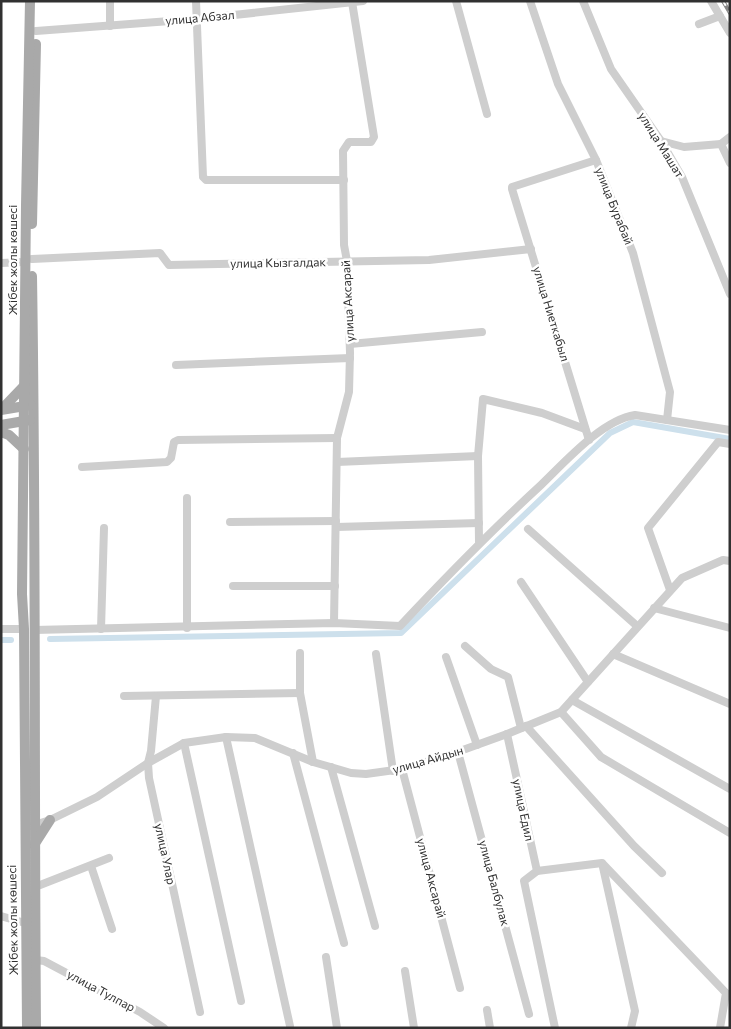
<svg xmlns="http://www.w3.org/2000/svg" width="731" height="1029" viewBox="0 0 731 1029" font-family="Commissioner,sans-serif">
	<rect width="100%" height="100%" fill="#fff"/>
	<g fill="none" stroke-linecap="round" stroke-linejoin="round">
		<!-- canal -->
		<g stroke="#cde0ec" stroke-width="6">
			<polyline points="50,639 401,633 610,433 633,422 730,439"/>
			<polyline points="1,640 11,640"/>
		</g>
		<!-- minor -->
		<g stroke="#cecece" stroke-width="8">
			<polyline points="110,1 110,26"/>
			<polyline points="196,1 203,177 206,180 344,180"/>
			<polyline points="456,1 487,114"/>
			<polyline points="530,1 558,84 596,160 633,253 670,392 667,420"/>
			<polyline points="583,1 611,69 661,141 682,177 730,294"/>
			<polyline points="711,1 730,33"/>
			<polyline points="699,24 720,16"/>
			<polyline points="36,31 197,19 363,1"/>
			<polyline points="661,141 684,147 721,144 730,163"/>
			<polyline points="721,144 730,137"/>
			<polyline points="32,259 160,253 169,265 429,260 531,249"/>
			<polyline points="1,263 25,262"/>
			<polyline points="350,344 482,332"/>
			<polyline points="176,365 350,358"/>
			<polyline points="589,440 512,189 512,187 596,160"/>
			<polyline points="337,462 478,456"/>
			<polyline points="82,467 167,462 171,458 174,442 178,440 337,438"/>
			<polyline points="230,522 336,521"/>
			<polyline points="336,527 479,523"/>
			<polyline points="528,529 637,626"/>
			<polyline points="479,542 478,456 483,399 542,413 585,429"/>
			<polyline points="521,582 588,682"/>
			<polyline points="233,586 335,586"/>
			<polyline points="670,590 648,528 718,442 730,444"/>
			<polyline points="654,608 730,628"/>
			<polyline points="334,623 337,438 349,392 350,353 347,261 344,245 343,151 349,142 371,142 374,137 352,2"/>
			<polyline points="187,628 187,498"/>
			<polyline points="1,629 24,629"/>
			<polyline points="101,629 104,528"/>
			<path d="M 34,630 L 334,623 L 400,626 C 446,577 492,530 541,485 C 565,462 602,420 635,415 L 730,430"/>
			<polyline points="465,646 491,669 508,677 521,728"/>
			<polyline points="300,653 300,693 313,762"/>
			<polyline points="376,654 393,771"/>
			<polyline points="613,654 730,704"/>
			<polyline points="446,657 477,745"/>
			<polyline points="124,696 300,693"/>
			<polyline points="156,696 151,751 148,763 149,778 200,1012"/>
			<polyline points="572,700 730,789"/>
			<polyline points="561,712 601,757 730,833"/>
			<polyline points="526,726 634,846 662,873"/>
			<polyline points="507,734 537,871 524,881 555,1028"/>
			<polyline points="226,737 290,1026"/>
			<polyline points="184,743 241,1001"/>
			<polyline points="458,752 529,1014"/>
			<polyline points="293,753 344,943"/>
			<polyline points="331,767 375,926"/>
			<polyline points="402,769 460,988"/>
			<polyline points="31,826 50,820 97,797 148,763 184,743 226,737 255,738 313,762 351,773 366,774 402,769 449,755 507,734 561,712 682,578 723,560 730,561"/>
			<polyline points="603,864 726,993 720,1028"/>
			<polyline points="91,866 112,929"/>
			<polyline points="537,871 602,863 635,1011 631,1028"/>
			<polyline points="35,887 109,858"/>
			<polyline points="1,916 25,923"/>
			<polyline points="326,957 337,1028"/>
			<polyline points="36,960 44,961 140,1012 164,1028"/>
			<polyline points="405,971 414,1028"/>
			<polyline points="487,1010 490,1028"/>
		</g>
		<!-- major -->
		<g stroke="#a9a9a9" stroke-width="10">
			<polyline points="32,224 36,44"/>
			<path d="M 32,276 C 36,527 34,777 36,1028"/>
			<polyline points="2,409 24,386"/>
			<polyline points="1,410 31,405"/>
			<polyline points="1,425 30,420"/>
			<polyline points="1,432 9,435 24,449"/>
			<polyline points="34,845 50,820"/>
			<polyline points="27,1028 24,629 22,594 26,205 30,1"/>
		</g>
		<!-- rail casing -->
		<g stroke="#868686" stroke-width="4">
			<polyline id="rail" points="723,1 730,13"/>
		</g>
		<!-- rail -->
		<use href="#rail" stroke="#fff" stroke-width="2" stroke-dasharray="5.5" stroke-linecap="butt"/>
	</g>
	<g text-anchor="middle" stroke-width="5" stroke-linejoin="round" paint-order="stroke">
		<!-- street labels -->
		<g font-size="12" fill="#313131" stroke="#fff">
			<text transform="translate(200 18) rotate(-5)" y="4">улица Абзал</text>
			<text transform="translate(661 145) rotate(58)" y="4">улица Машат</text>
			<text transform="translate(614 206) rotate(68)" y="4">улица Бурабай</text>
			<text transform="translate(13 260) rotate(-90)" y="4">Жібек жолы көшесі</text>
			<text transform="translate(278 263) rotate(-1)" y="4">улица Кызгалдак</text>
			<text transform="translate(348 301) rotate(-93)" y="4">улица Аксарай</text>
			<text transform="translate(551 314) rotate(73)" y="4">улица Ниеткабыл</text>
			<text transform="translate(428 760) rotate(-16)" y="4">улица Айдын</text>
			<text transform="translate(523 810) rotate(78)" y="4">улица Едил</text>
			<text transform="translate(165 854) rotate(78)" y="4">улица Улар</text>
			<text transform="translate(431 878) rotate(75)" y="4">улица Аксарай</text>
			<text transform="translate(494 883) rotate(75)" y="4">улица Балбулак</text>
			<text transform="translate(13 920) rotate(-91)" y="4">Жібек жолы көшесі</text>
			<text transform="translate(101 991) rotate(28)" y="4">улица Тулпар</text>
		</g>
	</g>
	<!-- border -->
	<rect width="731" height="1029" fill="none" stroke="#313131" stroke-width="5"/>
</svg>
